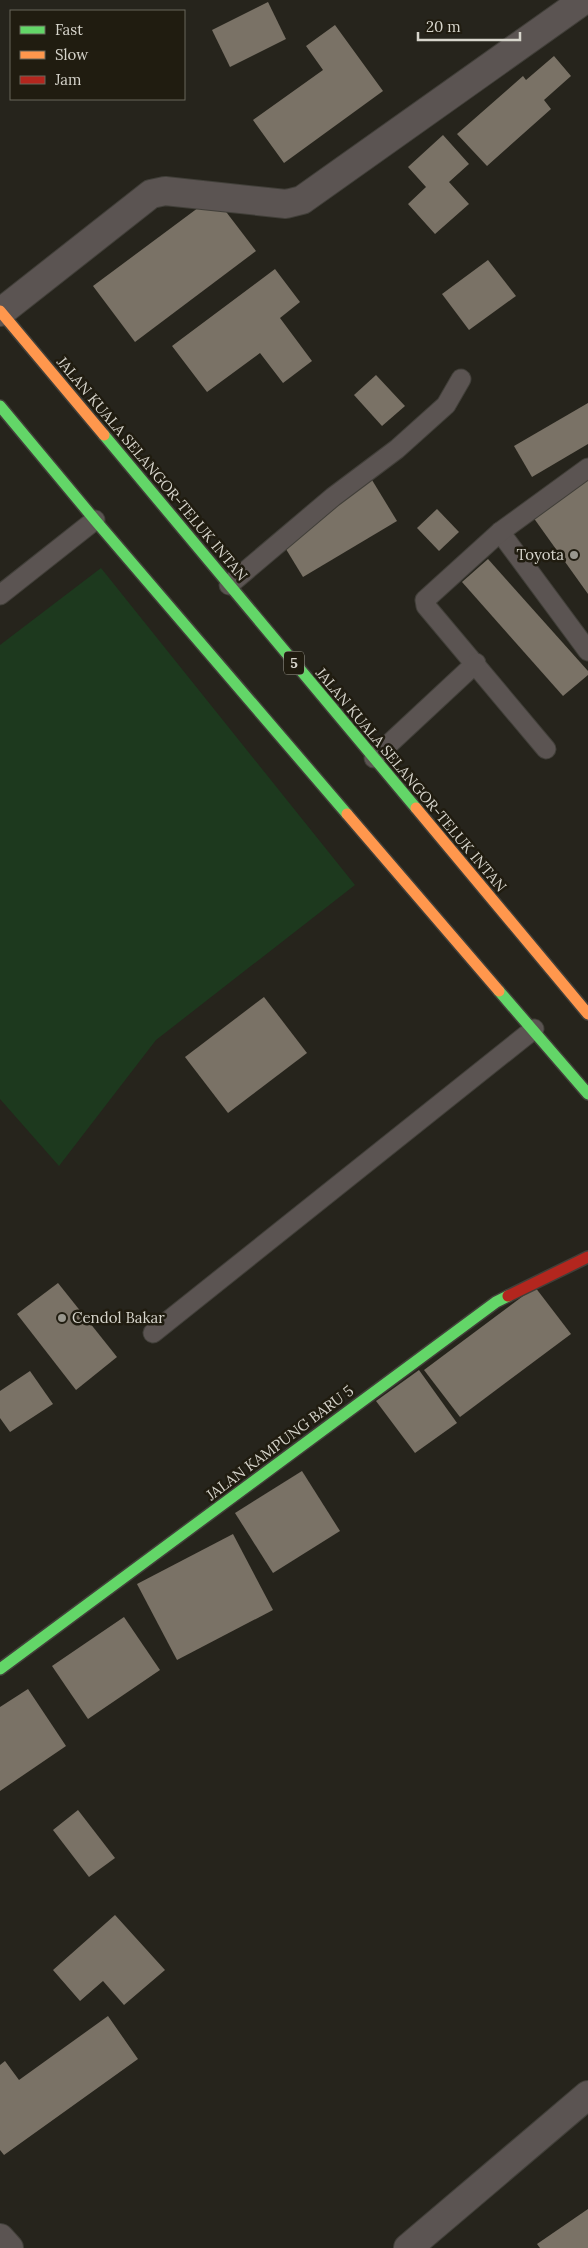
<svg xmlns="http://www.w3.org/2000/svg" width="588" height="2248" viewBox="0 0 588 2248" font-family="Lora,serif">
	<rect width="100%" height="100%" fill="#26241c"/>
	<!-- green -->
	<polygon fill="#1d391e" points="101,568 355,885 156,1040 59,1166 0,1099 0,645"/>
	<!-- building -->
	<g fill="#7a7266">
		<polygon points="268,2 286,39 230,67 212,30"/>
		<polygon points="335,25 383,91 284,163 253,120 323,70 306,46"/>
		<polygon points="554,56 571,76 544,100 551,109 487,166 457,134 523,76 526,80"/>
		<polygon points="443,135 469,164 449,182 469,204 435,234 408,204 426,187 408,167"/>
		<polygon points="214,196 256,251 135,342 93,286"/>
		<polygon points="488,260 516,296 469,330 442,294"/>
		<polygon points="275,269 300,302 280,318 312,361 283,383 260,353 207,392 172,346"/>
		<polygon points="376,375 405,406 382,426 354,395"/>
		<polygon points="588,403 588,444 532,477 514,446"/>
		<polygon points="588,478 588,594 533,517"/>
		<polygon points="372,480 397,521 303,577 278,536"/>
		<polygon points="437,509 459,532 439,551 417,528"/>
		<polygon points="488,559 588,671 588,675 563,696 462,582"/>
		<polygon points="264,997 307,1053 228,1113 185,1057"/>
		<polygon points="58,1283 117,1357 76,1390 17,1314"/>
		<polygon points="535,1287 571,1334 460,1417 424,1370"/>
		<polygon points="419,1370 457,1423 415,1453 376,1401"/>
		<polygon points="30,1371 53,1404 10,1432 0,1418 0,1391"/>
		<polygon points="302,1471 340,1531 273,1573 235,1513"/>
		<polygon points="233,1534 273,1610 177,1660 137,1584"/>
		<polygon points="124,1617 160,1670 88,1719 52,1666"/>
		<polygon points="28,1689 66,1746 0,1791 0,1707"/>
		<polygon points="78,1810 115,1858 89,1877 53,1830"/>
		<polygon points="115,1915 165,1970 124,2005 103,1981 80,2001 53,1970"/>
		<polygon points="108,2016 138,2059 4,2155 0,2150 0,2065 5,2061 19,2080"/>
		<polygon points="588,2209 588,2248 540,2248 537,2244"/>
	</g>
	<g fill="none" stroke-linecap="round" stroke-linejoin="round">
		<!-- lane casing -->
		<g stroke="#413f39" stroke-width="21">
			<g id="lane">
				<polyline points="500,532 588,651"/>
				<polyline points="229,585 333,497 397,449 446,405 461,379"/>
				<polyline points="0,595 95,520"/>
				<polyline points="546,749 426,606 425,600 500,532 588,468"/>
				<polyline points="374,758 476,663"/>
				<polyline points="153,1333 534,1029"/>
			</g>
		</g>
		<!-- street casing -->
		<g stroke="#413f39" stroke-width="30">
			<g id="street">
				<polyline points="1,312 151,194 165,191 286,204 302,200 584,0"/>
				<polyline points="0,2238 9,2248"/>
				<polyline points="408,2248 588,2095"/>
			</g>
		</g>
		<!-- fast casing -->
		<g stroke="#413f39" stroke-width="14">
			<g id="fast">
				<polyline points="0,406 95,520 347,814"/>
				<polyline points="104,435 416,808"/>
				<polyline points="499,991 588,1094"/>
				<polyline points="0,1669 496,1302 508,1296"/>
			</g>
		</g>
		<!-- slow casing -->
		<g stroke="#413f39" stroke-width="14">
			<g id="slow">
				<polyline points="0,311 104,435"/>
				<polyline points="416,808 588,1014"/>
				<polyline points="347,814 499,991"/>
			</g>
		</g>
		<!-- jam casing -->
		<g stroke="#413f39" stroke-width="14">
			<polyline id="jam" points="508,1296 588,1257"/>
		</g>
		<!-- lane -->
		<use href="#lane" stroke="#5b5452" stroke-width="19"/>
		<!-- street -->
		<use href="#street" stroke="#5b5452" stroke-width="28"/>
		<!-- fast -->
		<use href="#fast" stroke="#63d668" stroke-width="11"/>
		<!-- slow -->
		<use href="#slow" stroke="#ff974d" stroke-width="11"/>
		<!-- jam -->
		<use href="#jam" stroke="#b3261e" stroke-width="11"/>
	</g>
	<!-- markers -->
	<g fill="#99978e" stroke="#201c10" stroke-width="2">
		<circle cx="574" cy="555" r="5"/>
		<circle cx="62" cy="1318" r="5"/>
	</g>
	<g text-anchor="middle" stroke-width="5" stroke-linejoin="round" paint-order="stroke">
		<!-- shield labels -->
		<rect fill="#201c10" stroke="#a09e94" stroke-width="1" x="284" y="651.5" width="20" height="23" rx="4"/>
		<g font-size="14" font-weight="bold" fill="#d7d5cc">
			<text x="294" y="668">5</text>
		</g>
		<!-- street labels -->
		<g font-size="15" fill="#d7d5cc" stroke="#201c10">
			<text transform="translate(152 469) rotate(50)" y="5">JALAN KUALA SELANGOR-TELUK INTAN</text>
			<text transform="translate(411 780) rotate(50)" y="5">JALAN KUALA SELANGOR-TELUK INTAN</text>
			<text transform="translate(280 1443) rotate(-37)" y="5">JALAN KAMPUNG BARU 5</text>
		</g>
		<!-- poi labels -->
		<g font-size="15" fill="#d7d5cc" stroke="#201c10" text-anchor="end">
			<text x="564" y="560">Toyota</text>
			<text x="72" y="1323" text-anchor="start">Cendol Bakar</text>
		</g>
	</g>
	<!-- legend -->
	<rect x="10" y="10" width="175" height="90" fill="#201c10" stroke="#69665b"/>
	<rect x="20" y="26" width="25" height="8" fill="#63d668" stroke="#69665b"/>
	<text x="55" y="35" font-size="15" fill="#d7d5cc">Fast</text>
	<rect x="20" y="51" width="25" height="8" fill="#ff974d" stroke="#69665b"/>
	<text x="55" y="60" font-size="15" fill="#d7d5cc">Slow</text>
	<rect x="20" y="76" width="25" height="8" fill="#b3261e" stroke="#69665b"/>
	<text x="55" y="85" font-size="15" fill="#d7d5cc">Jam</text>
	<!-- scale -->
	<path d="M418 32v8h102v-8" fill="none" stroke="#d7d5cc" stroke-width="2.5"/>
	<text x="426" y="32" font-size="15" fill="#d7d5cc" stroke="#201c10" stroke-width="4" paint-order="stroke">20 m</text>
</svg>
